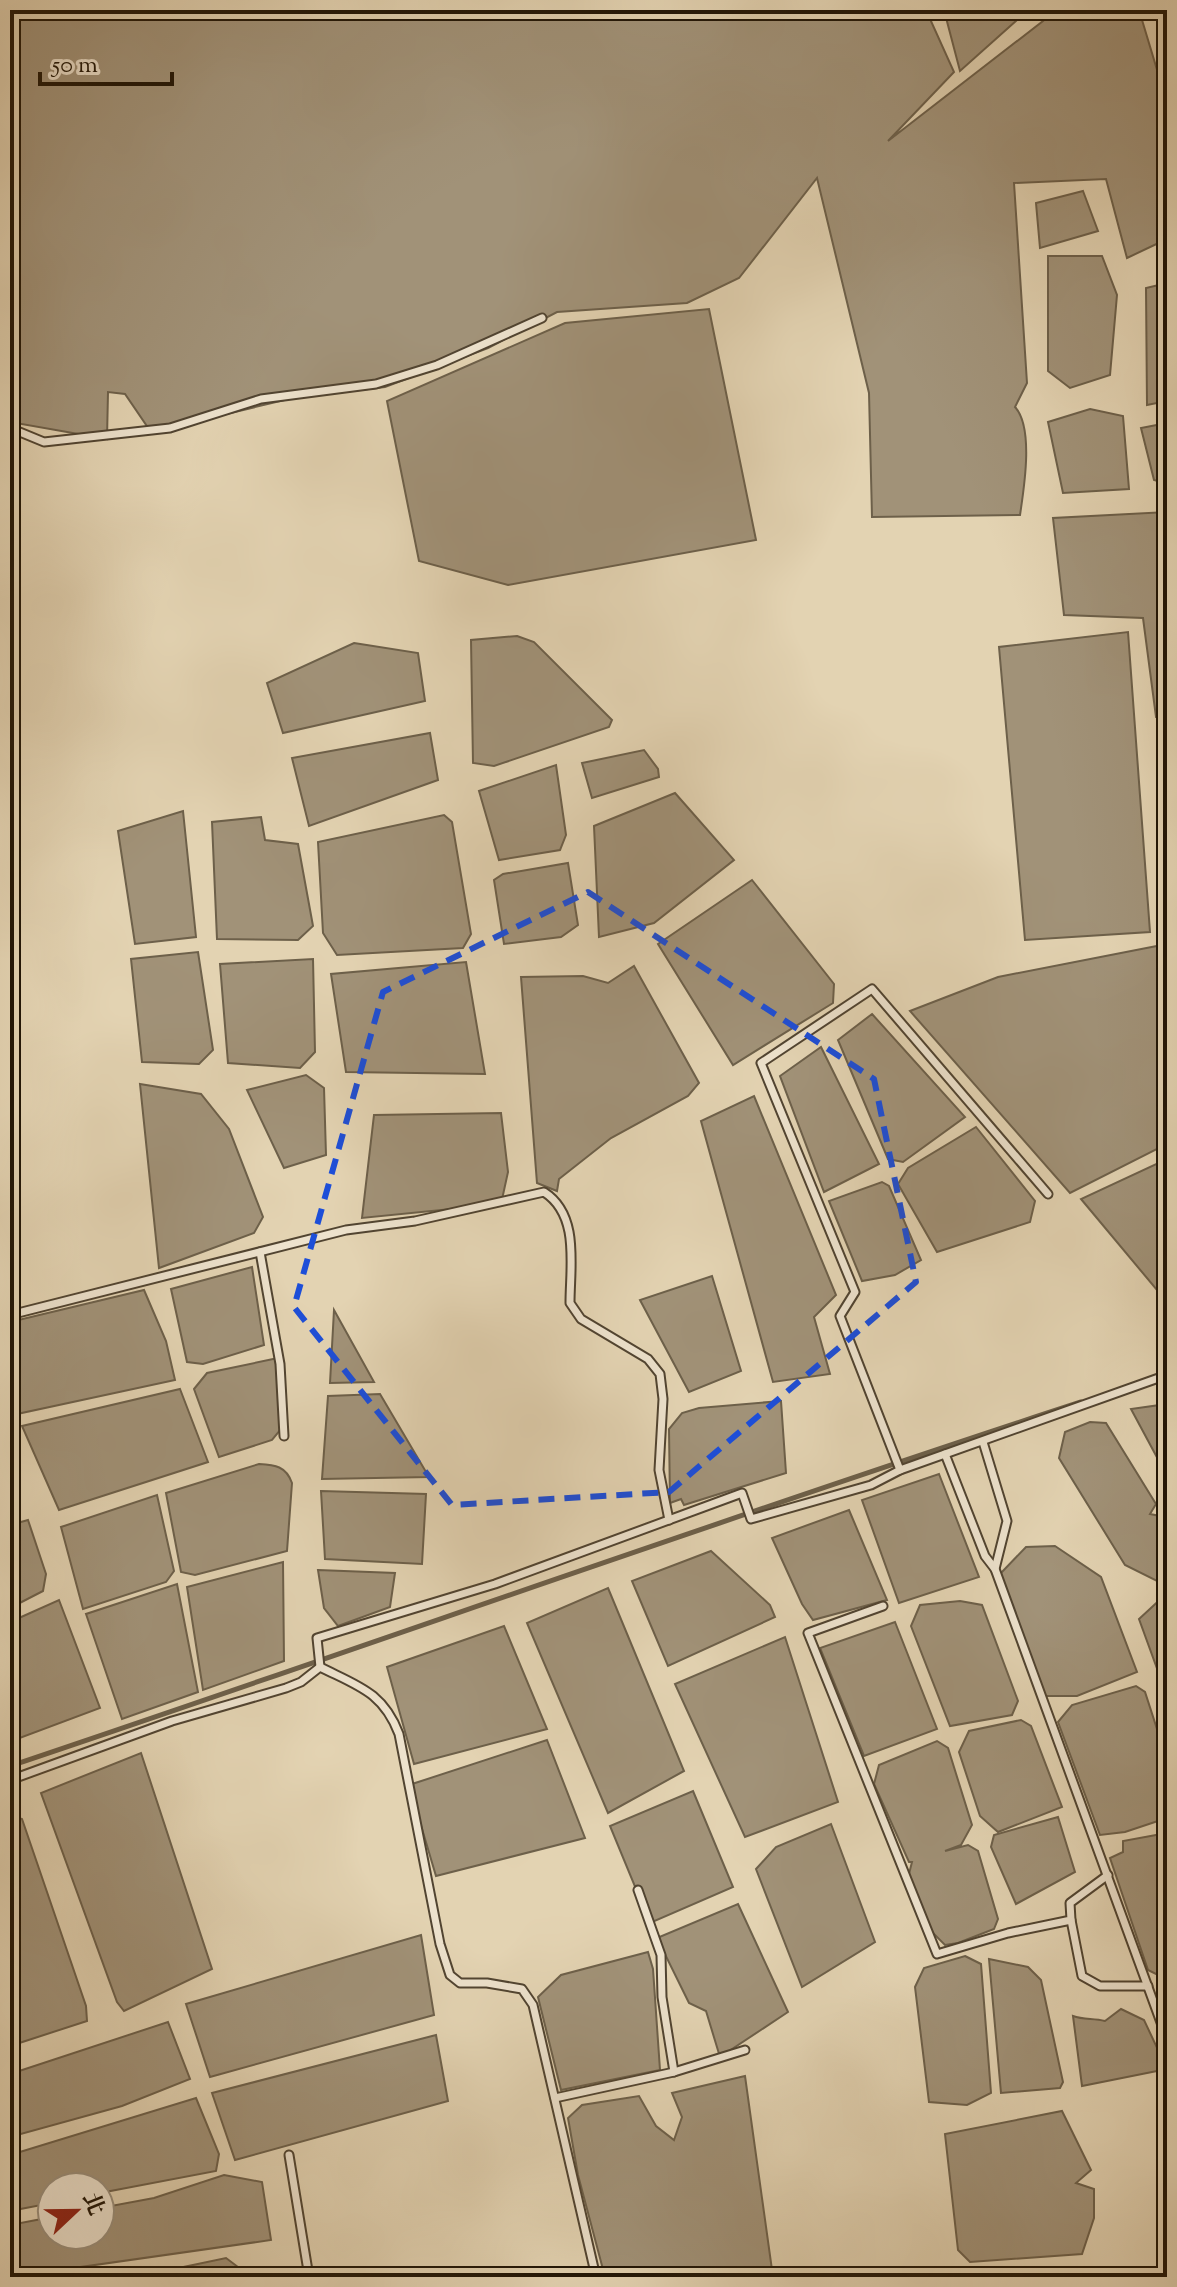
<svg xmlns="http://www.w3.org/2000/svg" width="1177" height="2287" viewBox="0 0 1177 2287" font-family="'Sorts Mill Goudy','Noto Serif TC',serif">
	<rect width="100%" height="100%" fill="#e3d3b2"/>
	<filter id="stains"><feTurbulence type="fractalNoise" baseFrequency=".0025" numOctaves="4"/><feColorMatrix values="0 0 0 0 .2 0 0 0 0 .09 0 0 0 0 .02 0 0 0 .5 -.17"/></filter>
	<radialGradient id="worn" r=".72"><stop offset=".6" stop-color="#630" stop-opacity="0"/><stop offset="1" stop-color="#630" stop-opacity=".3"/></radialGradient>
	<!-- water -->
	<g fill="#a19278" stroke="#6d604a" stroke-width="2">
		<path d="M 10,10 L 926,10 L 954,72 L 888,141 L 1043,21 L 1036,10 L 1139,10 L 1167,103 L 1167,239 L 1127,258 L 1106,179 L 1014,183 L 1027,383 L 1015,407 C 1034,428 1024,488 1020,515 L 872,517 L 869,393 L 817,178 L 739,278 L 687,303 L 557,312 L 488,348 L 385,387 L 293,398 L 151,432 L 125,394 L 108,392 L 107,439 L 10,422 Z"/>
		<polygon points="944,10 1026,10 1027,11 960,71"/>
		<polygon points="1083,191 1098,231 1040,248 1036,203"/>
		<polygon points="1048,256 1102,256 1117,295 1110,375 1070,388 1048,371"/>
		<polygon points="1167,283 1167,401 1147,405 1146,288"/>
		<polygon points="709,309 756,540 508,585 419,561 387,401 565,323"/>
		<polygon points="1090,409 1123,416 1129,489 1063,493 1048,422"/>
		<polygon points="1167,423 1167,484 1154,480 1141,428"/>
		<polygon points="1167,512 1167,716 1156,717 1143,618 1064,615 1053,518"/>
		<polygon points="1128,632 1150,932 1025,940 999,647"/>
		<polygon points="517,636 534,642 612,720 609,727 494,766 473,763 471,640"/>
		<polygon points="354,643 418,653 425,701 283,733 267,683"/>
		<polygon points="430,733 438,780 309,826 292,758"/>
		<polygon points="644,750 658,769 659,777 592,798 582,763"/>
		<polygon points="556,765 566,835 560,850 499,860 479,791"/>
		<polygon points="675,793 734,860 654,923 599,937 594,826"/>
		<polygon points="183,811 196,937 135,944 118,831"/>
		<polygon points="444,815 452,822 471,934 463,948 337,955 323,933 318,842"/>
		<polygon points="261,817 265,840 298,844 313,926 298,940 217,939 212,822"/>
		<polygon points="568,863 578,925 561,937 504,944 494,880 503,874"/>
		<polygon points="752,880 834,984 833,1003 733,1065 658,944"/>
		<polygon points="1167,944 1167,1144 1070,1193 910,1011 998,977"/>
		<polygon points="198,952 213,1050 199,1064 142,1062 131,959"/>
		<polygon points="313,959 315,1052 300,1068 228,1063 220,964"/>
		<polygon points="466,962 485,1074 346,1072 331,974"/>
		<polygon points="634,966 699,1083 688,1096 611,1138 559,1179 557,1191 537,1183 521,977 583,976 608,983"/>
		<polygon points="872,1014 965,1117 903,1162 888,1159 838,1040"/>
		<polygon points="821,1047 879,1164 824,1192 780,1076"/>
		<polygon points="306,1075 324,1088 326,1155 284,1168 247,1090"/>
		<polygon points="140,1084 201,1094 229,1129 263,1217 254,1233 159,1268"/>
		<polygon points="754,1096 836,1295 814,1317 830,1374 773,1382 701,1121"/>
		<polygon points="501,1113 508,1172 501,1204 362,1218 374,1115"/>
		<polygon points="976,1127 1035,1201 1030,1222 937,1252 898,1184 908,1168"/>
		<polygon points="1167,1159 1167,1302 1081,1199"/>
		<polygon points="882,1182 889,1186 921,1260 895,1275 862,1281 829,1201"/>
		<polygon points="252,1267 264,1345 203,1364 187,1362 171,1289"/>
		<polygon points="712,1276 741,1371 689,1392 640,1300"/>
		<polygon points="144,1290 166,1341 175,1380 17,1414 10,1393 10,1322"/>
		<polygon points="334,1310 374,1382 330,1383"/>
		<polygon points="278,1358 286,1423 272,1440 219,1457 194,1389 207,1373"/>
		<polygon points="180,1389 208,1462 59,1510 22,1426"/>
		<polygon points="380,1394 429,1477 322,1479 328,1396"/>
		<polygon points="781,1401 786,1473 684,1505 681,1499 670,1503 669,1429 682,1413 699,1408"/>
		<polygon points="1167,1404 1167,1476 1131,1409"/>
		<polygon points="1090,1422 1106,1423 1156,1504 1150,1514 1165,1517 1167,1520 1167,1586 1125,1565 1059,1458 1065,1432"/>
		<path d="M 259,1464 C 275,1465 286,1466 292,1483 L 287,1551 L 195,1575 L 181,1572 L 166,1493 Z"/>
		<polygon points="939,1474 979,1577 899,1603 862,1500"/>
		<polygon points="321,1491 426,1494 422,1564 325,1559"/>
		<polygon points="157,1495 174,1571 166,1582 83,1609 61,1527"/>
		<polygon points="849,1510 887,1600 813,1620 802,1604 772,1538"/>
		<polygon points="28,1520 46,1574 43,1591 10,1608 10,1525"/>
		<polygon points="1055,1546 1101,1577 1137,1672 1077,1696 1045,1696 1000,1574 1026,1547"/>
		<polygon points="711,1551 770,1605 775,1617 668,1666 632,1581"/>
		<polygon points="283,1562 284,1661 203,1690 187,1587"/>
		<polygon points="318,1570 395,1573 390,1607 338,1626 324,1608"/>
		<polygon points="177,1584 198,1692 122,1719 86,1614"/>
		<polygon points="608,1588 684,1771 608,1813 527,1623"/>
		<polygon points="1164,1596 1167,1597 1167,1696 1139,1619"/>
		<polygon points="59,1600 100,1708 17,1739 10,1724 10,1622"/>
		<polygon points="960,1601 982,1605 1018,1701 1012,1715 950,1726 911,1626 920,1605"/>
		<polygon points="895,1622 937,1729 864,1756 820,1648"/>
		<polygon points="504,1626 547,1729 414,1764 387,1667"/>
		<polygon points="785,1637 838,1802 745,1837 675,1684"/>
		<polygon points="1136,1686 1145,1692 1167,1760 1167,1818 1125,1832 1100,1835 1058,1722 1072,1705"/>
		<polygon points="1021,1720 1031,1726 1062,1807 998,1832 980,1816 959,1752 969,1731"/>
		<polygon points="547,1740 585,1838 436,1876 409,1785"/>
		<polygon points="937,1741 948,1748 972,1825 961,1845 945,1851 968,1845 978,1851 998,1919 994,1929 958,1943 945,1945 929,1929 909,1874 912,1862 909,1862 874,1784 879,1765"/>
		<polygon points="141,1753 212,1969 124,2011 117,2002 41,1793"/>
		<polygon points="693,1791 733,1887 650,1923 610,1826"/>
		<polygon points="10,1815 22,1819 86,2006 87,2021 10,2046"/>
		<polygon points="1058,1817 1075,1872 1016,1904 991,1847 994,1835"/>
		<polygon points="831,1824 875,1942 802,1987 756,1869 776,1847"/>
		<polygon points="1167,1833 1167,1975 1160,1976 1148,1970 1110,1858 1123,1852 1123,1841"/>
		<polygon points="738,1904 788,2012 720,2057 706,2011 689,2003 657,1938"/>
		<polygon points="421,1935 434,2015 210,2077 186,2004"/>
		<polygon points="648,1952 653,1969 660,2070 561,2090 538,1997 561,1975"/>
		<polygon points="965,1956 981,1964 991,2093 967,2105 929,2102 915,1987 924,1968"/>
		<polygon points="989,1959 1028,1967 1041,1980 1063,2082 1060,2088 1001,2093"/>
		<path d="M 1121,2009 L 1144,2020 L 1167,2069 L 1082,2086 L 1073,2016 C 1084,2020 1093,2018 1105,2021 Z"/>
		<polygon points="168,2022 190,2079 122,2106 10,2137 10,2074"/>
		<polygon points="436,2035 448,2101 235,2160 212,2093"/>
		<polygon points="745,2076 773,2277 605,2277 578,2175 568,2118 582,2105 639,2096 656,2126 674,2140 682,2117 672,2093"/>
		<polygon points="196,2098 219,2154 216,2171 100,2193 100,2187 52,2187 52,2203 10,2211 10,2155"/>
		<polygon points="1062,2111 1091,2170 1076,2183 1094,2189 1094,2218 1082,2254 970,2262 958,2250 945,2134"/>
		<polygon points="224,2175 262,2182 271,2240 10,2277 10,2225 52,2217 52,2235 100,2235 100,2208 154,2198"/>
		<polygon points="226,2258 238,2267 241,2277 168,2277 168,2274 174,2269"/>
	</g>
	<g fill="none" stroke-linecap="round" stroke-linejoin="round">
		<!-- stream -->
		<path stroke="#6d604a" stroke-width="5" d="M 10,1766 C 367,1646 722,1519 1081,1402"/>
		<!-- lane casing -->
		<g stroke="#514431" stroke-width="11">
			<g id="lane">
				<polyline points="10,428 44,442 170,428 261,399 376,384 437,365 542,318"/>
				<polyline points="260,1252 280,1364 284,1436"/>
				<path d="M 10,1315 L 346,1230 L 415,1221 L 544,1192 C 580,1215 570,1266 570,1303 L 581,1319 L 648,1359 L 660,1374 L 663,1399 L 659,1470 L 669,1520"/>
				<polyline points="983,1442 1007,1521 995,1569 1167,2039"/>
				<polyline points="945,1454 985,1556 995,1569"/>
				<polyline points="900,1470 840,1316 855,1292 761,1063 872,989 1048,1194"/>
				<polyline points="883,1606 808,1633 937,1954 1008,1933 1071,1920 1070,1903 1108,1875"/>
				<polyline points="320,1667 317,1638 495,1584 742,1493 751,1519 871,1485 900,1470 1167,1375"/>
				<path d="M 10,1780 L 172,1721 L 286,1688 L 301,1682 L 320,1667 C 358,1686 383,1692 399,1734 L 440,1944 L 450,1975 L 460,1983 L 487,1983 L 522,1989 L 533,2005 L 596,2277"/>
				<polyline points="638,1890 661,1955 662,1997 674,2072"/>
				<polyline points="1071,1920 1082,1976 1100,1986 1148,1986"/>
				<polyline points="555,2098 674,2072 745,2050"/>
				<polyline points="289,2155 309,2277"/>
			</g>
		</g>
		<!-- lane -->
		<use href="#lane" stroke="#ede2cd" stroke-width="7"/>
	</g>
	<!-- marked area -->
	<path fill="none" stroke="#1d4ed8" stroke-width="6" stroke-dasharray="16 10" stroke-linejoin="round" d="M 588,892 L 874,1079 L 916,1282 L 669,1492 L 452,1505 L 294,1307 L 383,992 Z"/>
	<!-- margin -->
	<rect width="1177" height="2287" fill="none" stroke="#e3d3b2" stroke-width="40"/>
	<rect x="12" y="12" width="1153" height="2263" fill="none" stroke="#201506" stroke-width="4"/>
	<rect x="20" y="20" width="1137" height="2247" fill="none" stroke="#201506" stroke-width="2"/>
	<!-- north arrow -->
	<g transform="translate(76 2211) rotate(68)"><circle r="38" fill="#ede2cd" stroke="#9b907d" stroke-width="2"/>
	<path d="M0-6L14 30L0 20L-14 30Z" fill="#8f2418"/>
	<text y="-12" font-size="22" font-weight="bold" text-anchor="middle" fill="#201506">北</text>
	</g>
	<!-- scale -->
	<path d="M40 72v12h132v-12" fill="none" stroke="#201506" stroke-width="4"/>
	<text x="52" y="72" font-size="24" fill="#201506" stroke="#ede2cd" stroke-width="6" paint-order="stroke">50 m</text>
	<rect width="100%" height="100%" filter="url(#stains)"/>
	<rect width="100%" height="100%" fill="url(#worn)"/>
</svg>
